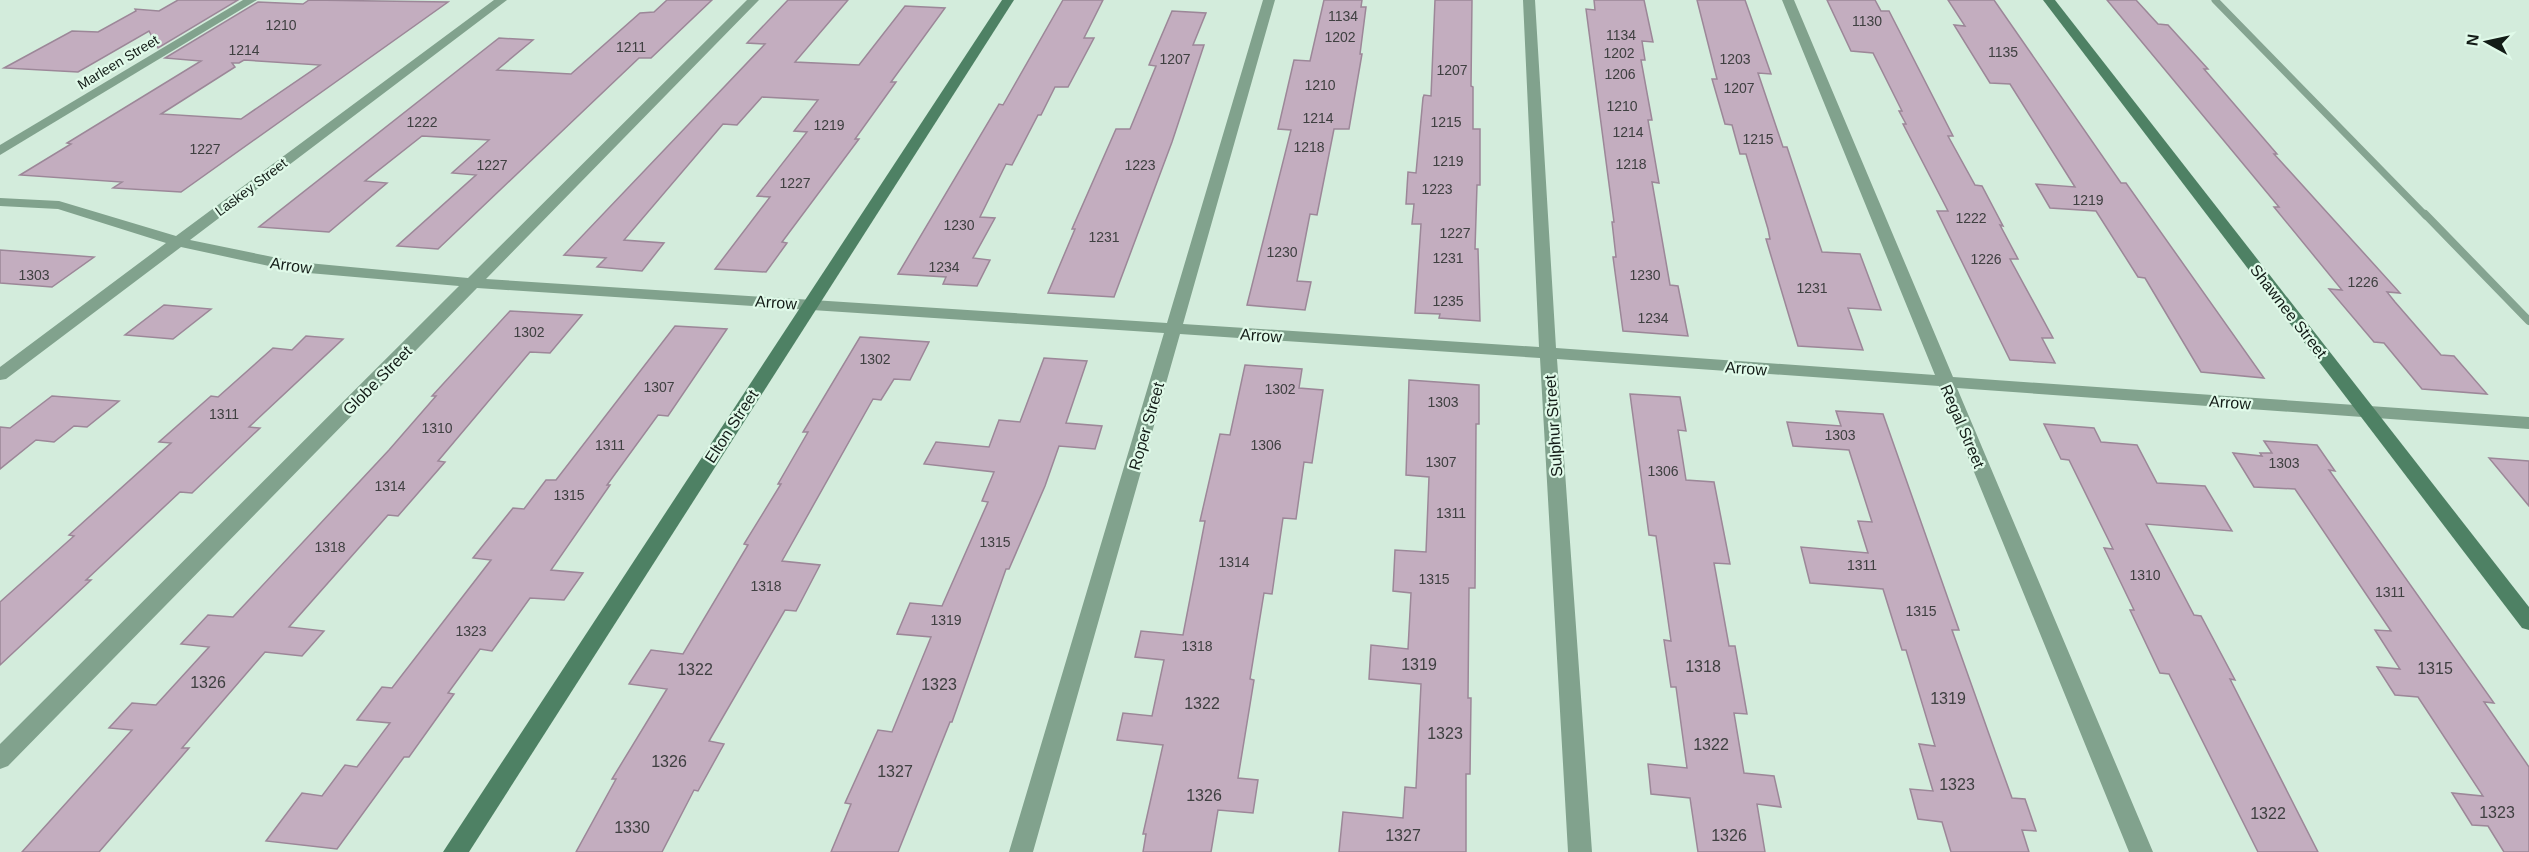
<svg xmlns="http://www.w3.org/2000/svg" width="2529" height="852" viewBox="0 0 2529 852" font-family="Helvetica,sans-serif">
	<rect width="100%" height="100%" fill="#d3ecdc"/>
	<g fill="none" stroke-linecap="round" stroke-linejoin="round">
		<!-- stream-far1 -->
		<polyline stroke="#85a491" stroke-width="7" points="2215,0 2426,216"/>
		<!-- stream -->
		<polyline stroke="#85a491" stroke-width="8" points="2425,214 2529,321"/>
	</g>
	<!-- building -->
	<g fill="#c3adbf" stroke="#9c8798" stroke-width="1.5" fill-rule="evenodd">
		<polygon points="178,0 238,0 158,48 149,31 78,72 4,68 72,31 98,32 136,11 135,9 159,11"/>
		<path d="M 309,0 L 448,2 L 181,192 L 113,188 L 122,182 L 20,175 L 71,144 L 67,143 L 201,61 L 165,58 L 258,2 L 303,4 ZM 244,60 L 320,65 L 241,119 L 161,114 L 235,67 L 232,63 L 239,63 Z"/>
		<polygon points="667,0 712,0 651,58 639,58 438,249 397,246 476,175 452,173 489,140 422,136 365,181 387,183 329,232 259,227 499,38 533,40 497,70 571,74 640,13 654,12"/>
		<polygon points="788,0 848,0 795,62 859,65 905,6 945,8 891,82 896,82 855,139 859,139 782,242 787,243 766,272 715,269 770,197 757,196 807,132 794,131 818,100 762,97 737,125 723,124 624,240 664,243 642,271 597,267 606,258 564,255 765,44 747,43"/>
		<polygon points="1063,0 1103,0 1084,38 1094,38 1068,87 1055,87 1041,115 1038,115 1012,165 1006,164 980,217 995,218 973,258 990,260 977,286 943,284 946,277 898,274 999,104 1003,105"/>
		<polygon points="1324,0 1362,0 1361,7 1366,7 1360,54 1362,54 1349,129 1334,129 1317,215 1310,214 1297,281 1311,282 1305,310 1247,305 1291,130 1278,129 1294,60 1310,61"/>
		<polygon points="1435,0 1472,0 1471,86 1473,87 1473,129 1480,129 1480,185 1477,185 1475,249 1478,249 1480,321 1439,318 1440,314 1415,313 1421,224 1412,224 1414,204 1406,204 1408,172 1416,173 1423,98 1424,95 1431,96"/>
		<polygon points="1594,0 1644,0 1653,42 1642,41 1645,60 1641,60 1652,120 1648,120 1659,183 1652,182 1670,285 1678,286 1688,336 1623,331 1613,257 1616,257 1612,222 1614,222 1586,9 1595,10"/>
		<polygon points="1697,0 1745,0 1771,74 1758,73 1783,147 1787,147 1822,252 1860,254 1881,310 1848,308 1863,350 1798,346 1766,239 1770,239 1768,229 1746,154 1740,154 1732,125 1725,124 1712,79 1717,79"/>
		<polygon points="1827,0 1875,0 1881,11 1889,11 1953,136 1948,136 1975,185 1982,186 2003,226 2000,225 2018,259 2010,259 2053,338 2042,338 2055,363 2010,360 1937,211 1948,211 1903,124 1906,124 1899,111 1902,111 1873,53 1851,51"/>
		<polygon points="1948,0 1994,0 2121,183 2126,183 2264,378 2201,372 2145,278 2138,277 2096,211 2050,208 2036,184 2075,187 2010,84 1990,83 1954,25 1965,26"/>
		<polygon points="2107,0 2136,0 2158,24 2168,25 2208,69 2204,69 2277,154 2274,154 2400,293 2387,292 2395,302 2441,355 2454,356 2487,394 2422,389 2384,343 2374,342 2329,289 2342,290 2274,207 2279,207"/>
		<polygon points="1172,11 1206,13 1193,45 1204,45 1172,142 1114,297 1048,293 1075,229 1072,229 1116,129 1130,129 1156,66 1149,65"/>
		<polygon points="0,250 94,257 52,287 0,283"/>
		<polygon points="164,305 211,309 173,339 125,335"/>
		<polygon points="510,311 582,315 550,353 530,352 438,461 445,462 398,516 388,515 289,627 324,631 302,656 265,652 182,748 189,748 99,852 22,852 132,730 109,728 132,703 156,705 209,647 181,644 208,615 233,617 389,450 436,396 432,396"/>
		<polygon points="675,326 727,329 668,416 658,415 607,485 610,485 551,570 583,573 564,600 530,598 492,651 480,649 448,693 454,694 409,757 404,757 337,849 266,841 302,793 322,796 345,765 357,767 390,723 357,720 382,687 392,688 491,560 473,558 513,508 524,509 546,480 556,480"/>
		<polygon points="306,336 343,339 249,427 260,428 192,493 180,492 86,580 91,580 0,665 0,602 74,536 69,535 171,443 159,442 211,396 218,397 273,348 292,350"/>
		<polygon points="860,337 929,342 910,380 894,379 881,400 873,399 782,561 820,565 796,611 785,610 709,741 724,744 698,791 694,790 662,852 576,852 616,779 612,779 667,689 629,684 651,650 683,654 748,545 744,544 781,484 778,484 808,432 803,432"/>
		<polygon points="1044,358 1087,361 1066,423 1102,426 1095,449 1059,446 1045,486 1009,569 1006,569 952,722 950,722 898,852 831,852 851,804 845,803 878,730 892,732 931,637 897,634 910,603 942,606 988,502 982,501 994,472 924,464 936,442 989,447 999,420 1020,422"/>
		<polygon points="1245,365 1302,369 1299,388 1323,390 1312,463 1304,462 1296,519 1283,518 1272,594 1264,593 1250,679 1254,680 1238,778 1258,780 1253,813 1218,810 1211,852 1143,852 1146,834 1143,834 1163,745 1117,740 1123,713 1152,716 1164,660 1135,657 1141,631 1183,635 1205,521 1200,521 1220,434 1230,435"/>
		<polygon points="1409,380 1479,385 1479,424 1476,424 1475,588 1469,588 1468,698 1471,698 1470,774 1466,774 1466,852 1339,852 1343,812 1403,818 1405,787 1416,788 1421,684 1369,679 1371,645 1408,649 1411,593 1393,591 1395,550 1426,552 1429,477 1406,475"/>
		<polygon points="1630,394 1680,397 1686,431 1678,430 1686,480 1714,482 1730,564 1714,563 1729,646 1735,646 1747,714 1734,713 1744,773 1774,776 1781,807 1757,804 1765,852 1698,852 1690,798 1651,794 1648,764 1687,768 1676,687 1671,687 1664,640 1671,641 1656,536 1649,535"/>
		<polygon points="52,396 119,401 87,427 74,426 54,442 36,440 0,469 0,427 10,428"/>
		<polygon points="1836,411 1883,414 1959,630 1952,630 1995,751 2012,798 2025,799 2036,831 2022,830 2029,852 1951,852 1942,822 1918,819 1910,789 1933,791 1919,744 1935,746 1906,650 1902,650 1883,589 1810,583 1801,547 1868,553 1858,521 1872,522 1849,450 1793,446 1787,422 1841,426"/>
		<polygon points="2044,424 2094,428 2101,442 2137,445 2157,483 2205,486 2232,531 2146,524 2194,615 2201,616 2235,680 2230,679 2318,852 2258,852 2169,674 2160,673 2130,610 2134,610 2104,548 2113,549 2069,460 2061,459"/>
		<polygon points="2264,441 2317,445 2335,471 2329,470 2494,703 2484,702 2529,767 2529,852 2504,852 2488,826 2472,825 2452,793 2483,796 2418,697 2395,695 2377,667 2400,669 2375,630 2391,631 2295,489 2254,487 2233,453 2262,456 2260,453 2272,453"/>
		<polygon points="2489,458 2529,461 2529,506"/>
	</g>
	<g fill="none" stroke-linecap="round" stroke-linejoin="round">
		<!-- street -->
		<g fill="#81a28d" fill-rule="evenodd">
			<polygon points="243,0 257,0 0,155 0,145"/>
			<polygon points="494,0 507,0 190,240 297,262 468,278 747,0 759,0 486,279 1167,323 1263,0 1275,0 1183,324 1539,347 1523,0 1535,0 1556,348 1935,375 1782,0 1794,0 1953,377 2529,417 2529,429 1957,388 2153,852 2129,852 1939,386 1557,359 1592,852 1568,852 1540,358 1180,334 1033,852 1009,852 1164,333 477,288 8,766 0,769 0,744 459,286 297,272 181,247 6,379 0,380 0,367 166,243 58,209 0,206 0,198 59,201 176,236"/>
		</g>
		<!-- secondary -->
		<g fill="#4e8164" fill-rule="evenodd">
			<polygon points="1002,0 1014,0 469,852 443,852"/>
			<polygon points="2043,0 2055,0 2529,607 2529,630 2522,628"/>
		</g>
	</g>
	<g text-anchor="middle" stroke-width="4.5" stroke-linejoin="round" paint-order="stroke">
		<!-- number labels -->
		<g font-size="14" fill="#3f4041">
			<text x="1343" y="21">1134</text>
			<text x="1867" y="26">1130</text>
			<text x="281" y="30">1210</text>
			<text x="1621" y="40">1134</text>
			<text x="1340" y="42">1202</text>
			<text x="631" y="52">1211</text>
			<text x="244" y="55">1214</text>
			<text x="2003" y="57">1135</text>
			<text x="1619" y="58">1202</text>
			<text x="1175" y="64">1207</text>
			<text x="1735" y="64">1203</text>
			<text x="1452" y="75">1207</text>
			<text x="1620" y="79">1206</text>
			<text x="1320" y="90">1210</text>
			<text x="1739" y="93">1207</text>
			<text x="1622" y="111">1210</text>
			<text x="1318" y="123">1214</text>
			<text x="422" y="127">1222</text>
			<text x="1446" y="127">1215</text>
			<text x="829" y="130">1219</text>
			<text x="1628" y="137">1214</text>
			<text x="1758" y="144">1215</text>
			<text x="1309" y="152">1218</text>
			<text x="205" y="154">1227</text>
			<text x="1448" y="166">1219</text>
			<text x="1631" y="169">1218</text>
			<text x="492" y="170">1227</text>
			<text x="1140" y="170">1223</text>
			<text x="795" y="188">1227</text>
			<text x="1437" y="194">1223</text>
			<text x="2088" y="205">1219</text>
			<text x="1971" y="223">1222</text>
			<text x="959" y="230">1230</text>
			<text x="1455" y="238">1227</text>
			<text x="1104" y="242">1231</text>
			<text x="1282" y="257">1230</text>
			<text x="1448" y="263">1231</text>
			<text x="1986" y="264">1226</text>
			<text x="944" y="272">1234</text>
			<text x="34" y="280">1303</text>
			<text x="1645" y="280">1230</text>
			<text x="2363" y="287">1226</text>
			<text x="1812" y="293">1231</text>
			<text x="1448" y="306">1235</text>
			<text x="1653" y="323">1234</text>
			<text x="529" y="337">1302</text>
			<text x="875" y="364">1302</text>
			<text x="659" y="392">1307</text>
			<text x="1280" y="394">1302</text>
			<text x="1443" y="407">1303</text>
			<text x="224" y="419">1311</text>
			<text x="437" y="433">1310</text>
			<text x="1840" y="440">1303</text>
			<text x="610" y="450">1311</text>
			<text x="1266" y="450">1306</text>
			<text x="1441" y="467">1307</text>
			<text x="2284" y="468">1303</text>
			<text x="1663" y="476">1306</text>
			<text x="390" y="491">1314</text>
			<text x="569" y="500">1315</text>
			<text x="1451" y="518">1311</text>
			<text x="995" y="547">1315</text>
			<text x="330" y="552">1318</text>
			<text x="1234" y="567">1314</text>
			<text x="1862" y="570">1311</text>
			<text x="2145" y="580">1310</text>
			<text x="1434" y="584">1315</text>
			<text x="766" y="591">1318</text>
			<text x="2390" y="597">1311</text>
			<text x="1921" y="616">1315</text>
			<text x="946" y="625">1319</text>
			<text x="471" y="636">1323</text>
			<text x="1197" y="651">1318</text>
		</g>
		<!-- far-street labels -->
		<g font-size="14" fill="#131c17" stroke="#e0fae9">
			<text transform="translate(118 62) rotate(-31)" y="5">Marleen Street</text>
			<text transform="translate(251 187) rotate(-37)" y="5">Laskey Street</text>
		</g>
		<!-- street labels -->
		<g font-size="16" fill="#131c17" stroke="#e0fae9">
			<text transform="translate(291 265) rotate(8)" y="6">Arrow</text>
			<text transform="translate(776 302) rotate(4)" y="6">Arrow</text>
			<text transform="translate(2289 311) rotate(52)" y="6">Shawnee Street</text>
			<text transform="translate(1261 335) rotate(4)" y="6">Arrow</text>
			<text transform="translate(1746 368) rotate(4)" y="6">Arrow</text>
			<text transform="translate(377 380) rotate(-45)" y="6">Globe Street</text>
			<text transform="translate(2230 402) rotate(4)" y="6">Arrow</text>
			<text transform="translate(731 426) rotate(-57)" y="6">Elton Street</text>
			<text transform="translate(1146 426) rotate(-74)" y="6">Roper Street</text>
			<text transform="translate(1553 426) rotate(-94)" y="6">Sulphur Street</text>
			<text transform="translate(1963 426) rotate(67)" y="6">Regal Street</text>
		</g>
		<!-- near-number labels -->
		<g font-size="16" fill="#3f4041">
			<text x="1419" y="670">1319</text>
			<text x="1703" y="672">1318</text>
			<text x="2435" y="674">1315</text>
			<text x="695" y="675">1322</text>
			<text x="208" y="688">1326</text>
			<text x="939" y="690">1323</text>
			<text x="1948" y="704">1319</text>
			<text x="1202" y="709">1322</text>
			<text x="1445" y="739">1323</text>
			<text x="1711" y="750">1322</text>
			<text x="669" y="767">1326</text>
			<text x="895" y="777">1327</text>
			<text x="1957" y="790">1323</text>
			<text x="1204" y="801">1326</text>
			<text x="2497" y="818">1323</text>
			<text x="2268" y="819">1322</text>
			<text x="632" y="833">1330</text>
			<text x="1403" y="841">1327</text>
			<text x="1729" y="841">1326</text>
		</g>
	</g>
	<!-- north arrow -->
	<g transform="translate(2487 42) rotate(278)" stroke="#e0fae9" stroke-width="4.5" paint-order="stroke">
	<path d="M0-4.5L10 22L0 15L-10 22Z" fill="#131c17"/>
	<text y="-9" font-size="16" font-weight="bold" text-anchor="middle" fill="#131c17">N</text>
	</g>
</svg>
